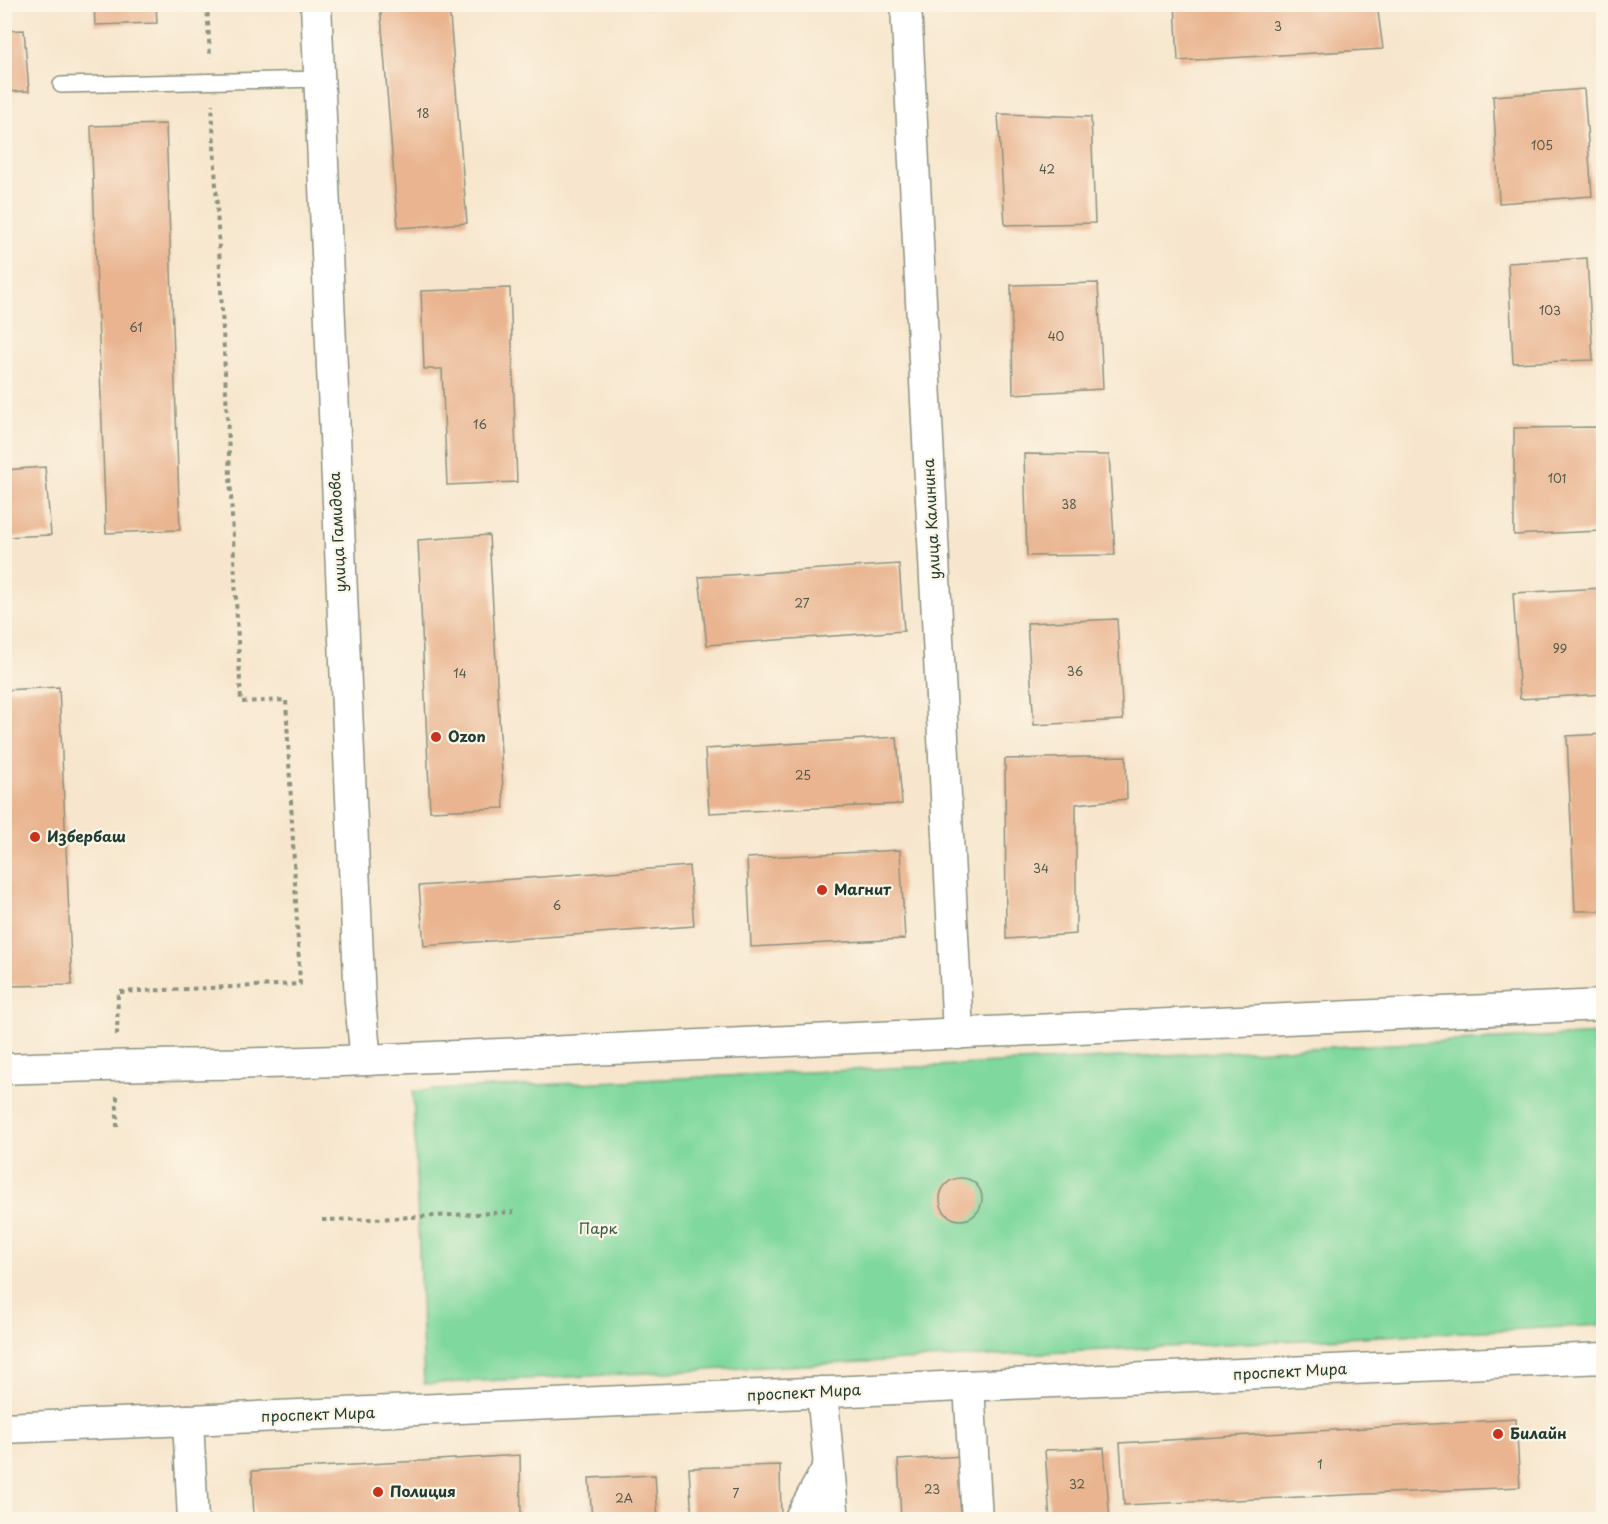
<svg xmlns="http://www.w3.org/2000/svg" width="1608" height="1524" viewBox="0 0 1608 1524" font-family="'Playpen Sans',sans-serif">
	<rect width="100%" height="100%" fill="#fcf5e5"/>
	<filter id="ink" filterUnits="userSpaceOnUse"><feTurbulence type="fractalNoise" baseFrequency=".0167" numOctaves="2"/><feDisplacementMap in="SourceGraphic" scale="12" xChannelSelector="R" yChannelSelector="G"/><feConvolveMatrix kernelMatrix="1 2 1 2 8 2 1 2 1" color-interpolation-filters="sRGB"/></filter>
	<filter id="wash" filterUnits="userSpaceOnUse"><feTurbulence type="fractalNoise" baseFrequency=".008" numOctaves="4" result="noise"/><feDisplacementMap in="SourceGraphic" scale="24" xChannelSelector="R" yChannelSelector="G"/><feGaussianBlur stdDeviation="1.35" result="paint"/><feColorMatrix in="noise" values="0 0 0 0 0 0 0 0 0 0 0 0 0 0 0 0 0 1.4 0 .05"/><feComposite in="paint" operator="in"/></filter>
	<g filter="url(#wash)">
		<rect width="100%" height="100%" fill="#f7e6cd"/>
		<!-- green -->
		<polygon fill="#7fd89d" stroke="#4f8a68" stroke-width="1.5" points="1603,1034 1603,1325 424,1384 413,1091"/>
		<g id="blocks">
			<!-- building -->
			<g fill="#e9b48f">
				<polygon points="94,4 156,4 157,23 95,25"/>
				<polygon points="380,4 449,4 467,223 398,228"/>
				<polygon points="645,4 677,4 677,6 645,9"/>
				<polygon points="1175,4 1377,4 1383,49 1178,61"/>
				<polygon points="24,30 29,91 4,92 4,31"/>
				<polygon points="1584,89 1592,196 1499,203 1493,96"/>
				<polygon points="998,114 1091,117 1095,223 1005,225"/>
				<polygon points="166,124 180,530 106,533 91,126"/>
				<polygon points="1587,258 1593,360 1513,363 1508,263"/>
				<polygon points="1098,283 1103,389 1013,394 1011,285"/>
				<polygon points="510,288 517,482 447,485 442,369 424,369 421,291"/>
				<polygon points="1599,427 1601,531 1514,535 1514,428"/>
				<polygon points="1024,454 1109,455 1115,555 1027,556"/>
				<polygon points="45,467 51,535 4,537 4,470"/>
				<polygon points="489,535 504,808 430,811 418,540"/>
				<polygon points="899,564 904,631 707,645 699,577"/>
				<polygon points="1602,588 1604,694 1520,699 1513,593"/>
				<polygon points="1117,619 1123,720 1034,725 1027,623"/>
				<polygon points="59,687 72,985 4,986 4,690"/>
				<polygon points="1604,734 1604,911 1575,911 1567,736"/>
				<polygon points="897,737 902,804 709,813 705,749"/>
				<polygon points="1126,756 1127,799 1076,804 1076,934 1006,939 1005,759"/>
				<polygon points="900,850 905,939 751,947 747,858"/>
				<polygon points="689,866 694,926 424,946 419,886"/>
				<circle cx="961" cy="1199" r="21"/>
				<polygon points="1516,1419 1520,1487 1124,1505 1120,1443"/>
				<polygon points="1104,1448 1110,1520 1050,1520 1045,1450"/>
				<polygon points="520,1455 521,1520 254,1520 252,1471"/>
				<polygon points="963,1456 966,1520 901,1520 898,1460"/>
				<polygon points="780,1465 781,1520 692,1520 689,1468"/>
				<polygon points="655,1475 658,1520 592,1520 589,1478"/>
			</g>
		</g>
	</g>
	<g filter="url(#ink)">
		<use href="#blocks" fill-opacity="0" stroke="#8b9280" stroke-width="1.5"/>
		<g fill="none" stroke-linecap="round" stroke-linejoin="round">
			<!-- lane casing -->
			<g stroke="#8b9280" stroke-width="18">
				<polyline id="lane" points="61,85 319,79"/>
			</g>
			<!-- street casing -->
			<g stroke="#8b9280" stroke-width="33">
				<g id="street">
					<polyline points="316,4 360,1002 366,1060"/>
					<polyline points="906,4 958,1034"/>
					<path d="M 4,1069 C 125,1064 246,1065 366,1060 C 779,1041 1191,1023 1604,1005"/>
					<polyline points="969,1386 977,1520"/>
					<polyline points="822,1392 834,1520"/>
					<polyline points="188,1420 193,1520"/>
					<polyline points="4,1428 1604,1358"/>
					<polyline points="799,1520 828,1467"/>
				</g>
			</g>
			<!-- path -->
			<g stroke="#8b9280" stroke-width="4" stroke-dasharray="4.5 4.5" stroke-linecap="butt">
				<polyline points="207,4 210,58"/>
				<polyline points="117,1035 118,992 300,984 286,700 241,702 212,104"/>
				<polyline points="117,1096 117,1127"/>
				<polyline points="322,1220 373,1219 514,1212"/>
			</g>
			<!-- lane -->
			<use href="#lane" stroke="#fff" stroke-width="15"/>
			<!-- street -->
			<use href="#street" stroke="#fff" stroke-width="30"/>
		</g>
	</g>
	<!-- markers -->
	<g fill="#c8321e" stroke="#fcf5e5" stroke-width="2">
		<circle cx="436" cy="737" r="6"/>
		<circle cx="35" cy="837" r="6"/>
		<circle cx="822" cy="890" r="6"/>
		<circle cx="1498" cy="1434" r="6"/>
		<circle cx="378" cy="1492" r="6"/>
	</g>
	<g text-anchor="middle" stroke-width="4.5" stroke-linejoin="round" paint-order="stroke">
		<!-- number labels -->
		<g font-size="12" fill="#525b4b">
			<text x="1278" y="31">3</text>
			<text x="423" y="118">18</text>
			<text x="1542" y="150">105</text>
			<text x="1047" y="174">42</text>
			<text x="1550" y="315">103</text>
			<text x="136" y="332">61</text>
			<text x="1056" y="341">40</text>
			<text x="480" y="429">16</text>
			<text x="1557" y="483">101</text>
			<text x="1069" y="509">38</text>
			<text x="802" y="608">27</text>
			<text x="1560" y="653">99</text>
			<text x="1075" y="676">36</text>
			<text x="460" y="678">14</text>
			<text x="803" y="780">25</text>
			<text x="1041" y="873">34</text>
			<text x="557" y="910">6</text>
			<text x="1320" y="1469">1</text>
			<text x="1077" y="1489">32</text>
			<text x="932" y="1494">23</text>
			<text x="736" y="1498">7</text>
			<text x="624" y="1503">2А</text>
		</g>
		<!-- street labels -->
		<g font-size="15" fill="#1f3d34" stroke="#fcf5e5">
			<text transform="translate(932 519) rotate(-93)" y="5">улица Калинина</text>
			<text transform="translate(338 532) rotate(-93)" y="5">улица Гамидова</text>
			<text transform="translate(1290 1372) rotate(-3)" y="5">проспект Мира</text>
			<text transform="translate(804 1393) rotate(-3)" y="5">проспект Мира</text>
			<text transform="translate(318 1415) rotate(-2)" y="5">проспект Мира</text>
		</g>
		<!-- poi labels -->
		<g font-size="15" font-weight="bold" fill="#1f3d34" stroke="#fcf5e5" text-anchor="start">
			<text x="448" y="742">Ozon</text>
			<text x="47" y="842">Избербаш</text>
			<text x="834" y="895">Магнит</text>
			<text x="1510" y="1439">Билайн</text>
			<text x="390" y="1497">Полиция</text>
		</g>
		<!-- park labels -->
		<g font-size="15" fill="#325c49" stroke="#fcf5e5">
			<text x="598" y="1234">Парк</text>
		</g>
	</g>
	<!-- margin -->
	<rect width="1608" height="1524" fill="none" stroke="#fcf5e5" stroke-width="24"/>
</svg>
